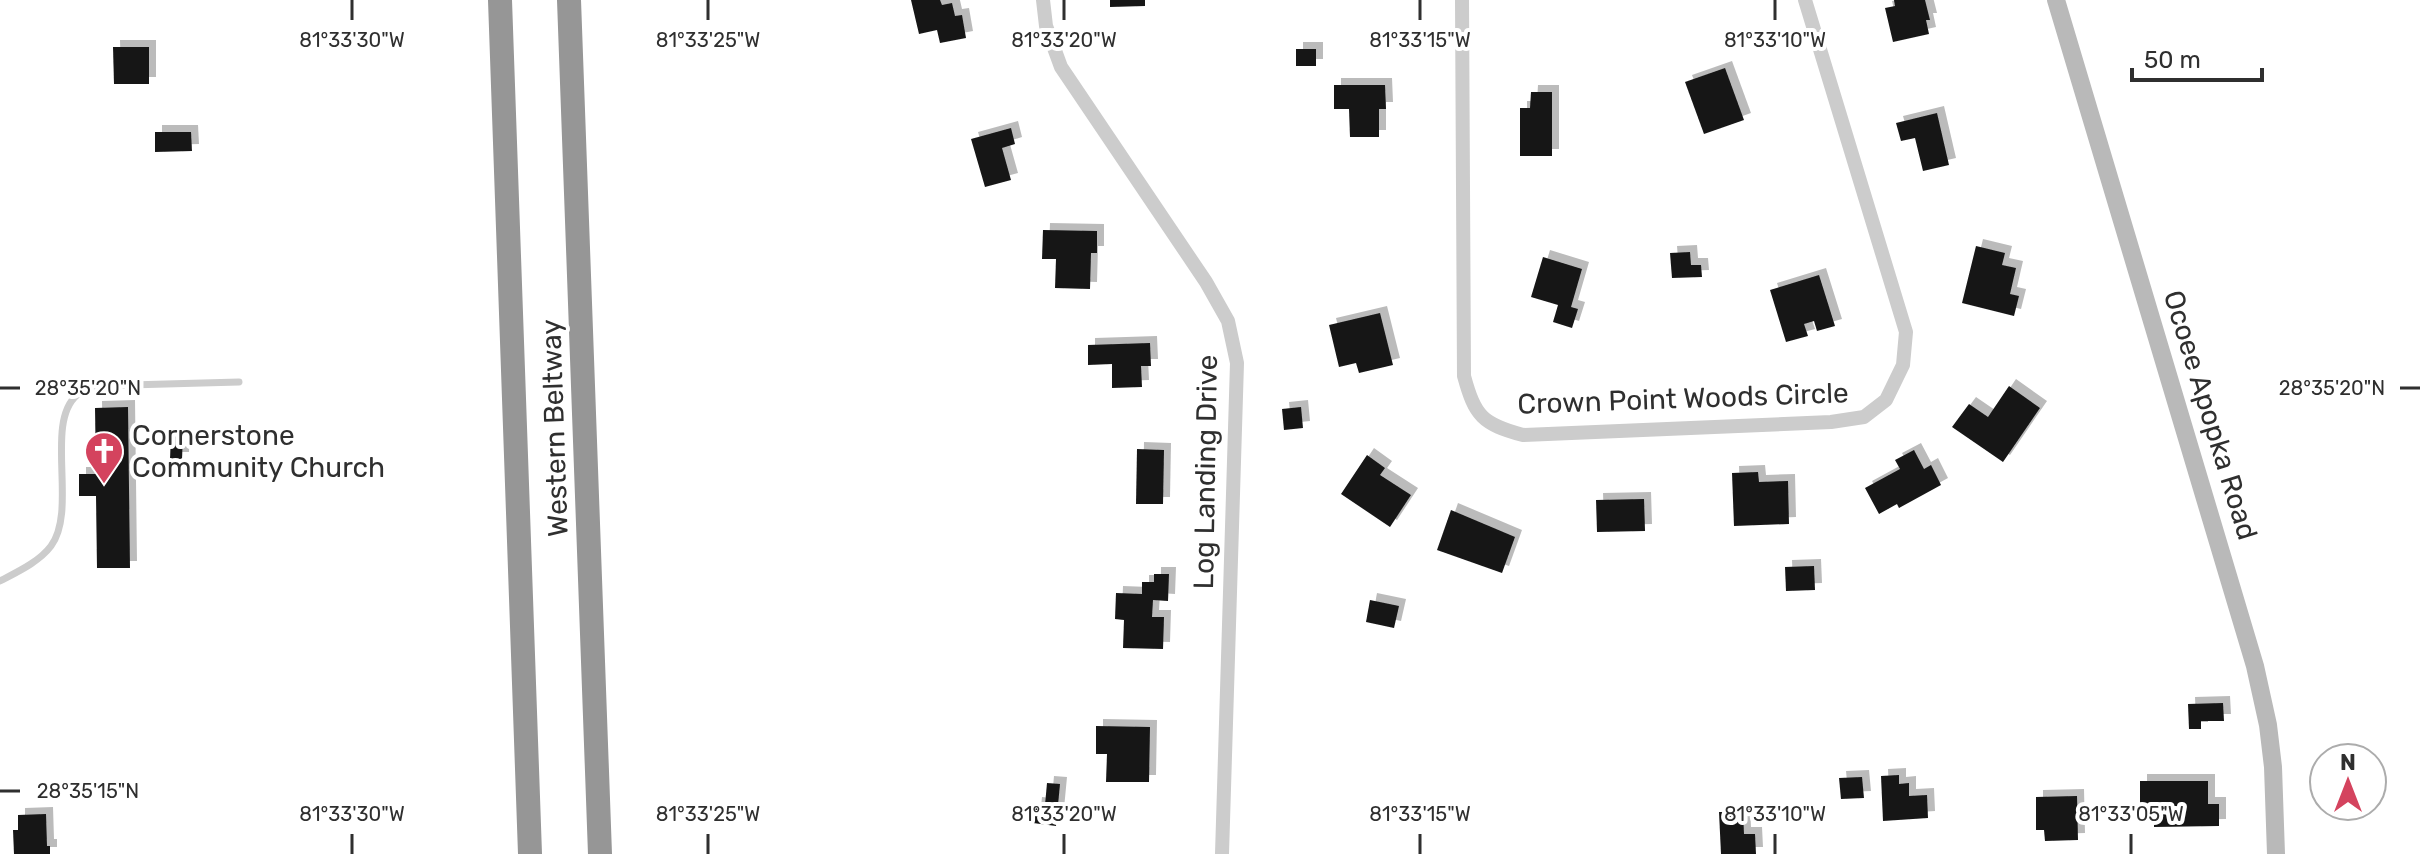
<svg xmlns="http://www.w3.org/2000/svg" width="2420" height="854" viewBox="0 0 2420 854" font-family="Rubik,sans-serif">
	<defs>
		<filter id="shadow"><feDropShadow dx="7" dy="-7" stdDeviation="0" flood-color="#0004"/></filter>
	</defs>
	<rect width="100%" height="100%" fill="#fff"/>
	<!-- building -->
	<g fill="#161616" filter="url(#shadow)">
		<polygon points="911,0 940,0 942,5 952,3 955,16 962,15 966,38 940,43 937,30 919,34"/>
		<polygon points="1110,0 1145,0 1145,6 1110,7"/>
		<polygon points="1894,0 1925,0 1930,20 1926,20 1929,34 1893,42 1885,8 1895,6"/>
		<polygon points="113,47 149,47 149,84 114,84"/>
		<rect x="1296" y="49" width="20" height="17"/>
		<polygon points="1725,68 1744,120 1704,134 1685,82"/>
		<polygon points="1334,85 1385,85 1386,109 1379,109 1379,137 1350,137 1349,109 1334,109"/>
		<polygon points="1531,92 1552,92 1552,156 1520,156 1520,108 1530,108"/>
		<polygon points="1937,113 1949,165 1923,171 1915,138 1901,141 1896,123"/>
		<polygon points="1011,128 1015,144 1002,148 1011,180 985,187 971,139"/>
		<polygon points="155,132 191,132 192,151 155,152"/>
		<polygon points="1043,230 1097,231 1097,253 1091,253 1090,289 1055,288 1056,259 1042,259"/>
		<polygon points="1976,246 2005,253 2002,265 2016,268 2010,294 2019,296 2014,316 1962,303"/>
		<polygon points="1690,252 1691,265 1701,265 1702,277 1672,278 1670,253"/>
		<polygon points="1543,257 1582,269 1571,307 1578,309 1572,328 1553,322 1558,305 1531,297"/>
		<polygon points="1819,275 1835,326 1817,331 1814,321 1804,324 1808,336 1786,342 1770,290"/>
		<polygon points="1380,313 1393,365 1359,373 1356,363 1339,367 1329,325"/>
		<polygon points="1150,343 1151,366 1141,366 1142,387 1112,388 1112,364 1088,365 1088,345"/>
		<polygon points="2009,386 2040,408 2003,462 1952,427 1969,404 1988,417"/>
		<polygon points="128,407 130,568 97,568 96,496 79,496 79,474 96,474 95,408"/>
		<polygon points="1301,407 1303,428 1284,430 1282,409"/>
		<polygon points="171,435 183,435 182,459 170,459"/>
		<polygon points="1137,449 1164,450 1163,504 1136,504"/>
		<polygon points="1914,450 1924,469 1931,465 1941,485 1899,508 1897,504 1879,514 1865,488 1900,469 1895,460"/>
		<polygon points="1367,455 1385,468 1380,475 1411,495 1390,527 1341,494"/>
		<polygon points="1758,472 1759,482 1788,481 1789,524 1734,526 1732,473"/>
		<polygon points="1644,499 1645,531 1597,532 1596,500"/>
		<polygon points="1451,510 1515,537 1502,573 1437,550"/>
		<polygon points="1814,566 1815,590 1786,591 1785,567"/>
		<polygon points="1154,574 1169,574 1168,601 1153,600 1152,617 1164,617 1163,649 1123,648 1124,620 1115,619 1116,593 1142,594 1142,582 1154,582"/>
		<polygon points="1370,600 1399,606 1394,628 1366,622"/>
		<polygon points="2223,703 2224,721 2201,721 2201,729 2189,729 2188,704"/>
		<polygon points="1096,726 1150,727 1149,782 1106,782 1107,754 1096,754"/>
		<polygon points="1899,775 1899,784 1909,783 1909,796 1927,795 1928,818 1883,821 1881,776"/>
		<polygon points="1862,777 1864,798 1841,799 1839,778"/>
		<polygon points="2140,781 2208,781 2208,804 2219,804 2219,826 2154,827 2154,817 2140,817"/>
		<polygon points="1047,783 1060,784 1056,826 1033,823 1035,804 1045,805"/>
		<polygon points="2077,796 2078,840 2045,841 2044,830 2036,830 2036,797"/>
		<polygon points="1719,812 1743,812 1744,834 1755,834 1756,854 1721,854"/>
		<polygon points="46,814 47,846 50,846 50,854 14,854 13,830 18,830 18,815"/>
	</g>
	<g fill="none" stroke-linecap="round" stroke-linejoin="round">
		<!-- service -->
		<path stroke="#ccc" stroke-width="7" d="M 0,581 C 17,572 39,562 51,546 C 78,510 44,423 77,395 C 81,391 88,388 93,386 L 239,382"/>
		<!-- minor -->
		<g stroke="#ccc" stroke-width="14">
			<polyline points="1043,0 1046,26 1061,67 1206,282 1228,321 1237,363 1222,854"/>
			<path d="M 1462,0 L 1464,376 C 1475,416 1482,424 1523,435 L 1831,422 L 1864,417 L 1886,400 L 1903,365 L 1906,332 L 1805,0"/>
		</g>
		<!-- secondary -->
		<polyline stroke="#b9b9b9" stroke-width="18" points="2056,0 2255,666 2268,725 2273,767 2276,854"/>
		<!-- motorway -->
		<g stroke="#969696" stroke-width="24">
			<polyline points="500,0 530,854"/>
			<polyline points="569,0 600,854"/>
		</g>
	</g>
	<!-- ticks -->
	<path fill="none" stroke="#2f2f2f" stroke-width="3" d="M 352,0 L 352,20M 708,0 L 708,20M 1064,0 L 1064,20M 1420,0 L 1420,20M 1775,0 L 1775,20M 0,388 L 20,388M 2400,388 L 2420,388M 0,791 L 20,791M 352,834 L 352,854M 708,834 L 708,854M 1064,834 L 1064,854M 1420,834 L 1420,854M 1775,834 L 1775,854M 2131,834 L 2131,854"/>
	<!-- icons -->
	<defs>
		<g id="church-pin" transform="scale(2)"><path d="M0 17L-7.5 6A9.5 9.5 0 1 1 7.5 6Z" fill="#d4435e" stroke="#fff"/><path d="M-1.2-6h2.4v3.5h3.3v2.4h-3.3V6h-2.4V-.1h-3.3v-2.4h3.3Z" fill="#fff"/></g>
	</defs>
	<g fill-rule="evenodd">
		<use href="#church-pin" x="104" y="451"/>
	</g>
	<g text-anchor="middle" stroke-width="8" stroke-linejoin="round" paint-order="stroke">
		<!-- street labels -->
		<g font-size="28" fill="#2f2f2f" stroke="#fff">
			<text transform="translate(1683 398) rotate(-2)" y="10">Crown Point Woods Circle</text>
			<text transform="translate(2211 415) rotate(73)" y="10">Ocoee Apopka Road</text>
			<text transform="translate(554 428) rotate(-92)" y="10">Western Beltway</text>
			<text transform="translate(1205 472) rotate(-89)" y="10">Log Landing Drive</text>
		</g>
		<!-- poi labels -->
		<g font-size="28" fill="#2f2f2f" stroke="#fff" text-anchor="start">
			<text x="132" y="445">Cornerstone<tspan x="132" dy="32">Community Church</tspan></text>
		</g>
	</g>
	<g font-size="20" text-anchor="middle" fill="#2f2f2f" stroke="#fff" stroke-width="8" stroke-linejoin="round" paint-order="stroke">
		<text x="352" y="47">81°33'30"W</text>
		<text x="708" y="47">81°33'25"W</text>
		<text x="1064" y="47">81°33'20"W</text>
		<text x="1420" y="47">81°33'15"W</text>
		<text x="1775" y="47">81°33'10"W</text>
		<text x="88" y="395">28°35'20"N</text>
		<text x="2332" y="395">28°35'20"N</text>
		<text x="88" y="798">28°35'15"N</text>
		<text x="352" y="821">81°33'30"W</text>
		<text x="708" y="821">81°33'25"W</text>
		<text x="1064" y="821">81°33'20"W</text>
		<text x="1420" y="821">81°33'15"W</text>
		<text x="1775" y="821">81°33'10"W</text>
		<text x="2131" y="821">81°33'05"W</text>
	</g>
	<!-- north arrow -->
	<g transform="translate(2348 782)"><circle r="38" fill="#ffffff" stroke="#acacac" stroke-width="2"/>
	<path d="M0-6L14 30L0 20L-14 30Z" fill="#d4435e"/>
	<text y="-12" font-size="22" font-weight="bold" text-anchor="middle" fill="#2f2f2f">N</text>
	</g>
	<!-- scale -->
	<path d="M2132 68v12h130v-12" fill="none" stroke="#2f2f2f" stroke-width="4"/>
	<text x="2144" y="68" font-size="24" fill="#2f2f2f" stroke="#ffffff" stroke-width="6" paint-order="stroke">50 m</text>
</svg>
